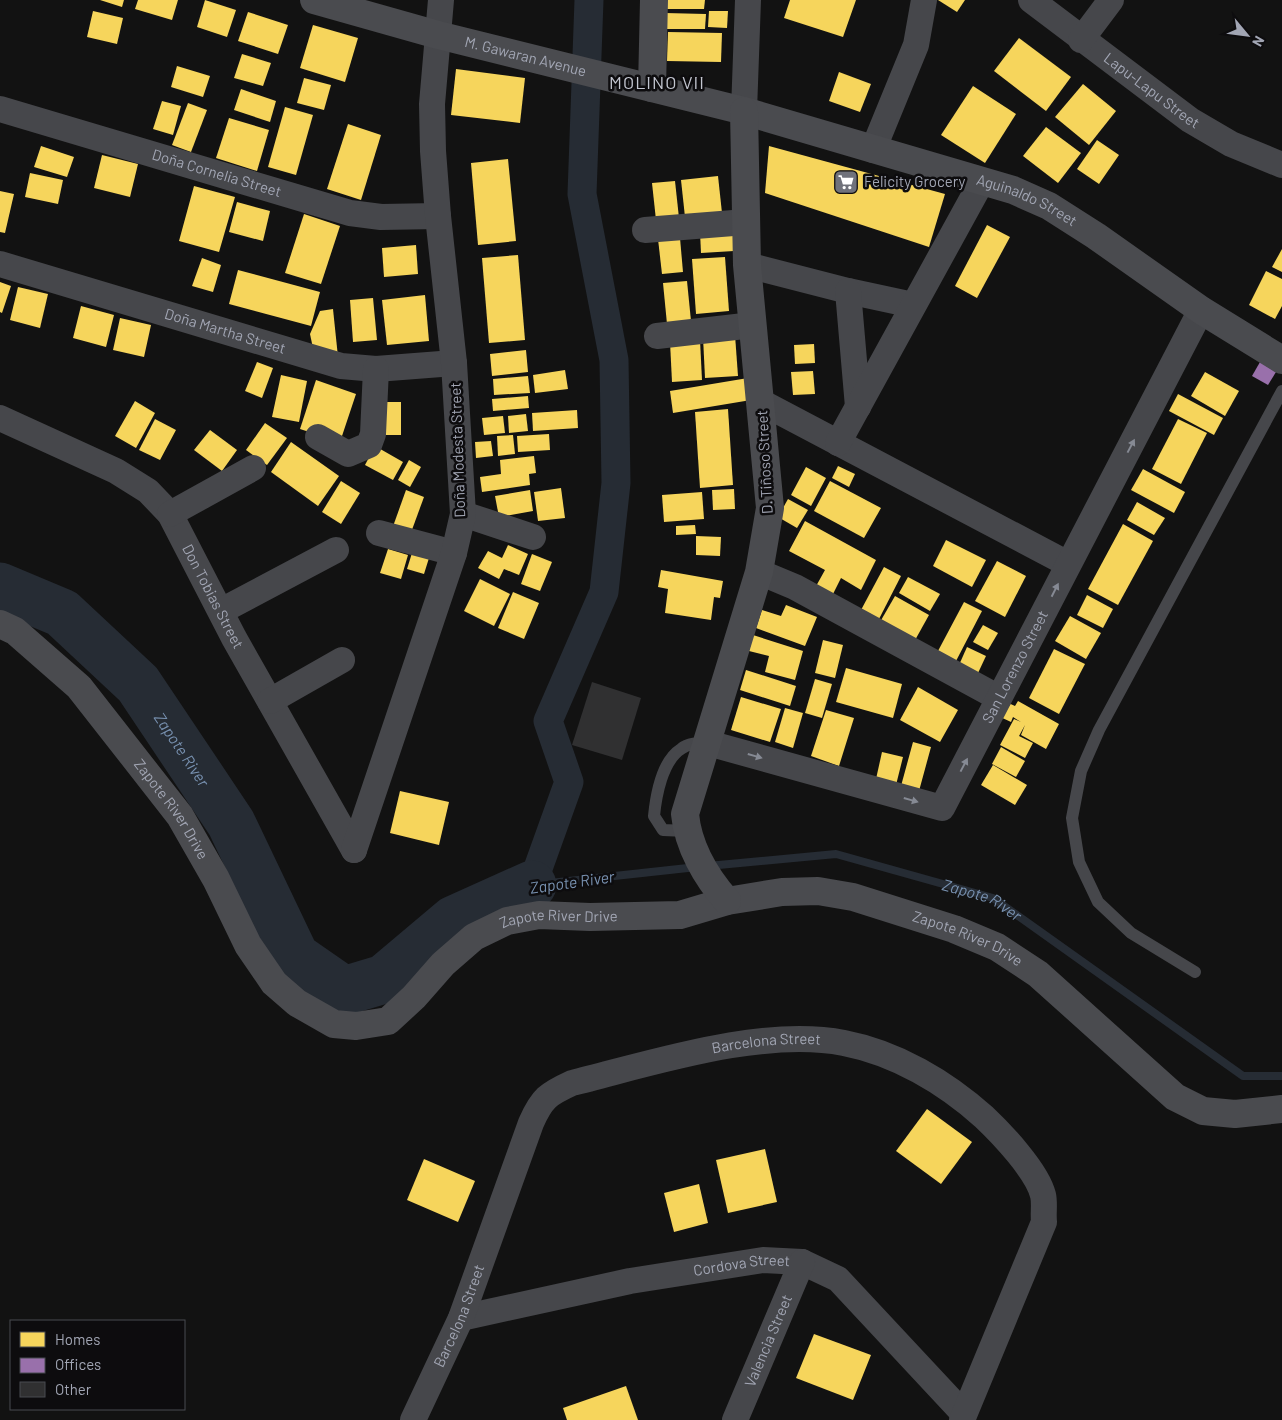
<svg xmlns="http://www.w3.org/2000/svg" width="1282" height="1420" viewBox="0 0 1282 1420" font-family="Barlow,sans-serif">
	<rect width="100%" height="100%" fill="#121212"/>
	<!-- homes -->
	<g fill="#f6d55c">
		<polygon points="100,0 124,0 122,7"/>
		<polygon points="138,0 178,0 172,20 135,9"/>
		<polygon points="205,0 236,10 227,37 197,27"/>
		<polygon points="666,0 705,0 704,9 666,9"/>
		<polygon points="790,0 856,0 843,37 784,18"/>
		<polygon points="938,0 965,0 957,12"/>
		<polygon points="93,11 123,18 117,44 87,37"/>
		<polygon points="709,11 728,11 727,28 708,27"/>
		<polygon points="248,12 288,25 278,54 238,41"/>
		<polygon points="665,13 706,14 705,29 665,29"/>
		<polygon points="313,25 358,38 345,82 300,68"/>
		<polygon points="668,32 722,33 721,62 667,61"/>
		<polygon points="1019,38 1071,77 1046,111 994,71"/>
		<polygon points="242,54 271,63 263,86 234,78"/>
		<polygon points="177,66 210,76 203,97 171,87"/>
		<polygon points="456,69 525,78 520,123 451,115"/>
		<polygon points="839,72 871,84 860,112 829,101"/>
		<polygon points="304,78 331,85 324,110 297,103"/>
		<polygon points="1083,84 1116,111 1089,145 1055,117"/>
		<polygon points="973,86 1016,114 985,163 941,135"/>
		<polygon points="241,89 276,101 270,122 234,110"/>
		<polygon points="162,101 181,106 173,135 153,129"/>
		<polygon points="188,103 207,110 191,152 172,145"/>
		<polygon points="285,107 313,115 296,175 268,167"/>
		<polygon points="229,118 269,130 257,171 216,158"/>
		<polygon points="348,124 381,135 361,200 327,189"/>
		<polygon points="1046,127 1081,153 1058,183 1023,156"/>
		<polygon points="1097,140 1119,155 1099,184 1077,169"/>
		<polygon points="41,146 74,157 67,177 34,167"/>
		<polygon points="769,146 945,194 929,247 765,193"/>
		<polygon points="102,155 138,164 130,197 94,188"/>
		<polygon points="508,159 516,241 478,245 471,163"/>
		<polygon points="30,173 63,180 58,204 25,197"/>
		<polygon points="718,176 722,213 685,217 681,180"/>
		<polygon points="675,181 679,218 656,220 652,183"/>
		<polygon points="194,186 235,197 219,252 179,241"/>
		<polygon points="0,191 14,194 5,233 0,232"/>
		<polygon points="237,202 270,211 263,241 229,232"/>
		<polygon points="304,214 340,226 321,284 285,273"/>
		<polygon points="987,225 1010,237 977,298 955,286"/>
		<polygon points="733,231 734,251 701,253 700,232"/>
		<polygon points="680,238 683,272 662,274 658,239"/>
		<polygon points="416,245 418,274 384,277 382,248"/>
		<polygon points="1282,249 1282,272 1272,267"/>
		<polygon points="518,255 525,340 489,343 482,258"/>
		<polygon points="725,257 729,311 696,314 692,259"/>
		<polygon points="202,258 221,265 213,292 192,286"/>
		<polygon points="238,270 320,292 311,326 229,304"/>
		<polygon points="1266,271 1282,279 1282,306 1275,319 1249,305"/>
		<polygon points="687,281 691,321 667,324 663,283"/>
		<polygon points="0,282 11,286 2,313 0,312"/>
		<polygon points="18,287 48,294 40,328 10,320"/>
		<polygon points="425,295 429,341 387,345 382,300"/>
		<polygon points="373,298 377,340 353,342 350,300"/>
		<polygon points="81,306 114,315 106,347 73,338"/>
		<polygon points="333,309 338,357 314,353 310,334 320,311"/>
		<polygon points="120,318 151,325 144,357 113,350"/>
		<polygon points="735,335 738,376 705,378 703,337"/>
		<polygon points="700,340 702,380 672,382 670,342"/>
		<polygon points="814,344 815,363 795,364 794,345"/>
		<polygon points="526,350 528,372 492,376 490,354"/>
		<polygon points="257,362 273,368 262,398 245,391"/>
		<polygon points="565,370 568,389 535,393 533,375"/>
		<polygon points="813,371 815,394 793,395 791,372"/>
		<polygon points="1205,372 1239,391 1225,416 1191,396"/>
		<polygon points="281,375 307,381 299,422 272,417"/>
		<polygon points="528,376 530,393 494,395 493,379"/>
		<polygon points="748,378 751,400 673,413 670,391"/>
		<polygon points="316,380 356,394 340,442 300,429"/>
		<polygon points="1178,394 1223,418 1214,435 1169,411"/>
		<polygon points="528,396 529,408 493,411 492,399"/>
		<polygon points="135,401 155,413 136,448 115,436"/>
		<polygon points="378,402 401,402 401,435 379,435"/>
		<polygon points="728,409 733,485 700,488 695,412"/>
		<polygon points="577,410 578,428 533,431 532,413"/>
		<polygon points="526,414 528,431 509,433 508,416"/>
		<polygon points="503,416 505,433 484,435 482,418"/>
		<polygon points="155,419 176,430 160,460 139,450"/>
		<polygon points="1178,419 1207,433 1181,484 1152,469"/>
		<polygon points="265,423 287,438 267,465 246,450"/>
		<polygon points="210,430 237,450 222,471 194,450"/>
		<polygon points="549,434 550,450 518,452 517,436"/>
		<polygon points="513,435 515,454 498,456 497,436"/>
		<polygon points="491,441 493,456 476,458 475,442"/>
		<polygon points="291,442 339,476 318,506 271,472"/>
		<polygon points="375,446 403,462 393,480 365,465"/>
		<polygon points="534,456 536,473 529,474 530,485 482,492 480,477 501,474 500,460"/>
		<polygon points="409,460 421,467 410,487 398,480"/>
		<polygon points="838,466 855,474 849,487 832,478"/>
		<polygon points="806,467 826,478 811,506 791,495"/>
		<polygon points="1143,469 1185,492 1174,513 1131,490"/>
		<polygon points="341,481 360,493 341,524 322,512"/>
		<polygon points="830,481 881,508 864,538 814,511"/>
		<polygon points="561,488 565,518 538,521 534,492"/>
		<polygon points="734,489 735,509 713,510 712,490"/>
		<polygon points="406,490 424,497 409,538 391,532"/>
		<polygon points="530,490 533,511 499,517 495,496"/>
		<polygon points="702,492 704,519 664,522 662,495"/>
		<polygon points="788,499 808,510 797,528 778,517"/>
		<polygon points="1137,502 1165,518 1154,535 1127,520"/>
		<polygon points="805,521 876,560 861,590 841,578 832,596 815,588 825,570 789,551"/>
		<polygon points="1123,524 1153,541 1118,605 1088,589"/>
		<polygon points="695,525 696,534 676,535 676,526"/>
		<polygon points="696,536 721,537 720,556 696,555"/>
		<polygon points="946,540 986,560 972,587 933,566"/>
		<polygon points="508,545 528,554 519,575 504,569 499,579 478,568 488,551 502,558"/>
		<polygon points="388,549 408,555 401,579 380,573"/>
		<polygon points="412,553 429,558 424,574 407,569"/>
		<polygon points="532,554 552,562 540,591 521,584"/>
		<polygon points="997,561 1026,576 1005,617 975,601"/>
		<polygon points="884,567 901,576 879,619 861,610"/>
		<polygon points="661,570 723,581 720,598 714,597 711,620 665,613 668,589 658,587"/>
		<polygon points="908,577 940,594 930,611 899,593"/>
		<polygon points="480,579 510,594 494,626 464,611"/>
		<polygon points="513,592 539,603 524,639 498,628"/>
		<polygon points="1087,595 1113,609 1103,628 1077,615"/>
		<polygon points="895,596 929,615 914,642 880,622"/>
		<polygon points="964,602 982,611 956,661 938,651"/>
		<polygon points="786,605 817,617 805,646 756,628 762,610 781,616"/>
		<polygon points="1070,616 1101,633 1086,659 1055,641"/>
		<polygon points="983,625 998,633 988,650 973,642"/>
		<polygon points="753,635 803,651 795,680 765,672 769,656 749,651"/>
		<polygon points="823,640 843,645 835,678 815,673"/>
		<polygon points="967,647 986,656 978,673 959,665"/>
		<polygon points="1054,649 1085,664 1059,714 1029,698"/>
		<polygon points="846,668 902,684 893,718 836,702"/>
		<polygon points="746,670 796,686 790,706 740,690"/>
		<polygon points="815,679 832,684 822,718 805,713"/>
		<polygon points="918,687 958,710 940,742 900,720"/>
		<polygon points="741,697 781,709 770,742 731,730"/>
		<polygon points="1004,701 1015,706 1018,701 1059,724 1046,749 1021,735 1025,725 1019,736 1033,743 1025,758 1000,745 1014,719 1021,722 1013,717 1011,722 996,715"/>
		<polygon points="785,708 803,713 793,748 775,742"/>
		<polygon points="826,710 854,718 839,766 811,756"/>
		<polygon points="913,742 931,747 919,791 901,786"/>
		<polygon points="1001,747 1025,761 1016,777 992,764"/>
		<polygon points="882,752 903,757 896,785 876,779"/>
		<polygon points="993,765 1027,785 1015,805 981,785"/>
		<polygon points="400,791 449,802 439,845 390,833"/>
		<polygon points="927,1109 972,1142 941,1184 896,1151"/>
		<polygon points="765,1149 777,1202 728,1213 716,1160"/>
		<polygon points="424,1159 475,1181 458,1222 407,1200"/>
		<polygon points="699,1184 708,1223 674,1232 664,1193"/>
		<polygon points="814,1334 871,1355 853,1400 796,1378"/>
		<polygon points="626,1386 638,1420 567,1420 563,1408"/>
	</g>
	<!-- offices -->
	<polygon fill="#9970ab" points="1260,362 1276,372 1268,385 1252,376"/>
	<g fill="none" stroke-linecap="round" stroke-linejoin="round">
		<!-- stream -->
		<g stroke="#262c34" stroke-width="8">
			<path id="s1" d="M 708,866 L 836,854 L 993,898 L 1243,1076 L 1282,1076"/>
			<polyline points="532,885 697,867"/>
		</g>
		<!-- canal -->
		<polyline stroke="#262c34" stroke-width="29" points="532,885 569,782 548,721 604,592 616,483 614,360 582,194 589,0"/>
		<!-- river -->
		<path stroke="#262c34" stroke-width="49" id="s2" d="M 0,587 L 62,613 L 138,684 L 231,823 L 295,957 L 344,991 L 384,979 L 454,920 L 532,885"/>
	</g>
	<!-- building -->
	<polygon fill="#303031" points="592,682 641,698 622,760 572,745"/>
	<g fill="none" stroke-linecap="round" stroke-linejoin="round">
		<!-- lane -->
		<g stroke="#46474b" stroke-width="12">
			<path d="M 687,831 L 663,830 L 654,816 C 656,796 662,761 681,749 C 688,743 698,743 707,743"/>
			<polyline points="1195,972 1131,933 1098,902 1079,862 1072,818 1081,771 1099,730 1282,391"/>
		</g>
		<!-- street -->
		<g stroke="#46474b" stroke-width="26">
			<path id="s3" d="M 1031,0 L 1190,120 L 1231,144 L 1282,165"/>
			<polyline points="1081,40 1111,0"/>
			<path id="s4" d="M 0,109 L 350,213 L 381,217 L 438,216"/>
			<polyline points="744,111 748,0"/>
			<polyline points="873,150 916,45 924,0"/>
			<polyline points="645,230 746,222"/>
			<path id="s5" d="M 0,264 L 341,366 L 376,369 L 454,363"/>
			<polyline points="747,265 848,291 913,305"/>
			<polyline points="848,291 858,407"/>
			<polyline points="657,336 753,325"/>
			<polyline points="761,402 1068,564"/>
			<path id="s6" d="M 0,418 L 116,471 L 148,491 L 170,514 L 234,638 L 354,850"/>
			<polyline points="318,437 348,454 369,445 373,434 376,369"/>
			<polyline points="838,443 982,181"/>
			<polyline points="170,514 253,468"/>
			<polyline points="463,514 533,537"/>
			<polyline points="379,533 454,553"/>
			<polyline points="759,572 795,587 999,698"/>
			<polyline points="221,611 336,550"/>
			<polyline points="270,701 342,660"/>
			<path id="s7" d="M 708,743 L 942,808 L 1201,310"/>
			<polyline points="354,850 454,553 463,514 454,363 438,216 433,151 432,104 441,0"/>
			<path id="s8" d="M 461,1318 L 630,1281 L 763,1260 L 802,1262 L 838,1279 L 964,1414"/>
			<path id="s9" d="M 413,1420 L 461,1318 L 531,1123 C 542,1098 548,1094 572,1083 C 653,1063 762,1027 844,1043 C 896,1053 945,1082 984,1117 C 1002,1134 1037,1171 1043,1195 C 1045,1203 1043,1213 1044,1222 L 962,1420"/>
			<path id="s10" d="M 735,1420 L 802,1262"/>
		</g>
		<!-- secondary -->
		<g stroke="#4a4b4f" stroke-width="28">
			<path id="s11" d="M 314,0 L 438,35 L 744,111 L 1013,190 L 1049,206 L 1096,236 L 1201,310 L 1282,360"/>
			<polyline points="652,88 654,0"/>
			<path id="s12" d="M 0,624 L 15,631 L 79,687 L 180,816 L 216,879 L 248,945 L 274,983 L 297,1003 L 334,1024 L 356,1026 L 388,1021 L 414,997 L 443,964 L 474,937 L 507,921 L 539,915 L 590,917 L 680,915 L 727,901 L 782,892 L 818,891 L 853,897 L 954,929 L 997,947 L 1038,974 L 1175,1097 L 1203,1111 L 1235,1114 L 1282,1109"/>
			<path d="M 727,901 C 706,877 688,846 685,814 L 759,572 L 770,508 L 747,265 L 744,111"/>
		</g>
	</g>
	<!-- one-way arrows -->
	<defs><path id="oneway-solid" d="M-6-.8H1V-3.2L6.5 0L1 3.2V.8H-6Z" transform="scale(1.25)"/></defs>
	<g fill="#868a94">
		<use href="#oneway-solid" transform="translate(1131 446) rotate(-62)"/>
		<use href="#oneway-solid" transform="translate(1055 590) rotate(-63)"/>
		<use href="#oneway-solid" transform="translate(755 756) rotate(16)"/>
		<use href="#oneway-solid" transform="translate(964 765) rotate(-62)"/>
		<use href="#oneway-solid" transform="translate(911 800) rotate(16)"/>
	</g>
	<!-- icons -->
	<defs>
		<g id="supermarket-square" transform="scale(1.25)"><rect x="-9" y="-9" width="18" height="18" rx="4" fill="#70727b" stroke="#0d0c0e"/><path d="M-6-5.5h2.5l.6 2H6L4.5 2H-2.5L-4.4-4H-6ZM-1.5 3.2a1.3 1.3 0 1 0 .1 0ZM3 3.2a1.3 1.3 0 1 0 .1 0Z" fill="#fff"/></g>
	</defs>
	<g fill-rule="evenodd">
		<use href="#supermarket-square" x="846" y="182"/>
	</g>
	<g text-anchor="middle" stroke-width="5" stroke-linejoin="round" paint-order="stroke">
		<!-- street labels -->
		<g font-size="15" fill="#a2a6b4" stroke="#0d0c0e">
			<text dy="5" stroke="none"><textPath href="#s11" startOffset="219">M. Gawaran Avenue</textPath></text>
			<text dy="5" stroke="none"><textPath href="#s3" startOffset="151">Lapu-Lapu Street</textPath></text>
			<text dy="5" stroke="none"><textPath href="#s4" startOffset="226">Doña Cornelia Street</textPath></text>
			<text dy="5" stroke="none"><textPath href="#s11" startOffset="741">Aguinaldo Street</textPath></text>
			<text dy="5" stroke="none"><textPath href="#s5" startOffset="235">Doña Martha Street</textPath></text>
			<text transform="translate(458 450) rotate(-92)" y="5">Doña Modesta Street</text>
			<text transform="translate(765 462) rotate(-93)" y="5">D. Tiñoso Street</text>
			<text dy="5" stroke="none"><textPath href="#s6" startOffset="290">Don Tobias Street</textPath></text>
			<text dy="5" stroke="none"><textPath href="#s7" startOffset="402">San Lorenzo Street</textPath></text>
			<text dy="5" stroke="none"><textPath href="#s12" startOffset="255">Zapote River Drive</textPath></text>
			<text dy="5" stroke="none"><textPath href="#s12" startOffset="794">Zapote River Drive</textPath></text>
			<text dy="5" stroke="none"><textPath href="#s12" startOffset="1214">Zapote River Drive</textPath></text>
			<text dy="5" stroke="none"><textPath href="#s9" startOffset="578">Barcelona Street</textPath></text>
			<text dy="5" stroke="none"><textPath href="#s8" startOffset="286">Cordova Street</textPath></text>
			<text dy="5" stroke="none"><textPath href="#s9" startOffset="114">Barcelona Street</textPath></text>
			<text dy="5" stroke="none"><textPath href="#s10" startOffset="86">Valencia Street</textPath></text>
		</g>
		<!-- poi labels -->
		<g font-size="15" fill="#a2a6b4" stroke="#0d0c0e" text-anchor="start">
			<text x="864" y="187">Felicity Grocery</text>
		</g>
		<!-- water labels -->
		<g font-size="16" font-style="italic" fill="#7891b0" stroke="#0d0c0e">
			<text dy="6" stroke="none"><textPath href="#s2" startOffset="250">Zapote River</textPath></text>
			<text transform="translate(572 882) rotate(-8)" y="6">Zapote River</text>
			<text dy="6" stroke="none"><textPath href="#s1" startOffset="282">Zapote River</textPath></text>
		</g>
		<!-- quarter labels -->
		<g font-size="18" letter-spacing="1" fill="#c3c6d0" stroke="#0d0c0e">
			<text x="657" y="89">MOLINO VII</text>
		</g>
	</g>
	<!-- legend -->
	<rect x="10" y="1320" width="175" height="90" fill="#0d0c0e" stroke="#494a50"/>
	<rect x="20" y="1332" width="25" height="15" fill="#f6d55c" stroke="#494a50"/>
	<text x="55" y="1345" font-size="15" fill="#a2a6b4">Homes</text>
	<rect x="20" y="1358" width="25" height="15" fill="#9970ab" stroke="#494a50"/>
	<text x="55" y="1370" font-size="15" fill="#a2a6b4">Offices</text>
	<rect x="20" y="1382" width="25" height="15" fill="#303031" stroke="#494a50"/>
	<text x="55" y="1395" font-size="15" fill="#a2a6b4">Other</text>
	<!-- north arrow -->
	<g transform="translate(1247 35) rotate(119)" stroke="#0d0c0e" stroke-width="4" paint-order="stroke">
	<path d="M0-4L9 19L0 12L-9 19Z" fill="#a2a6b4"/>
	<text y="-8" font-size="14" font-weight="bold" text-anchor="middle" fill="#a2a6b4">N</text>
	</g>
</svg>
